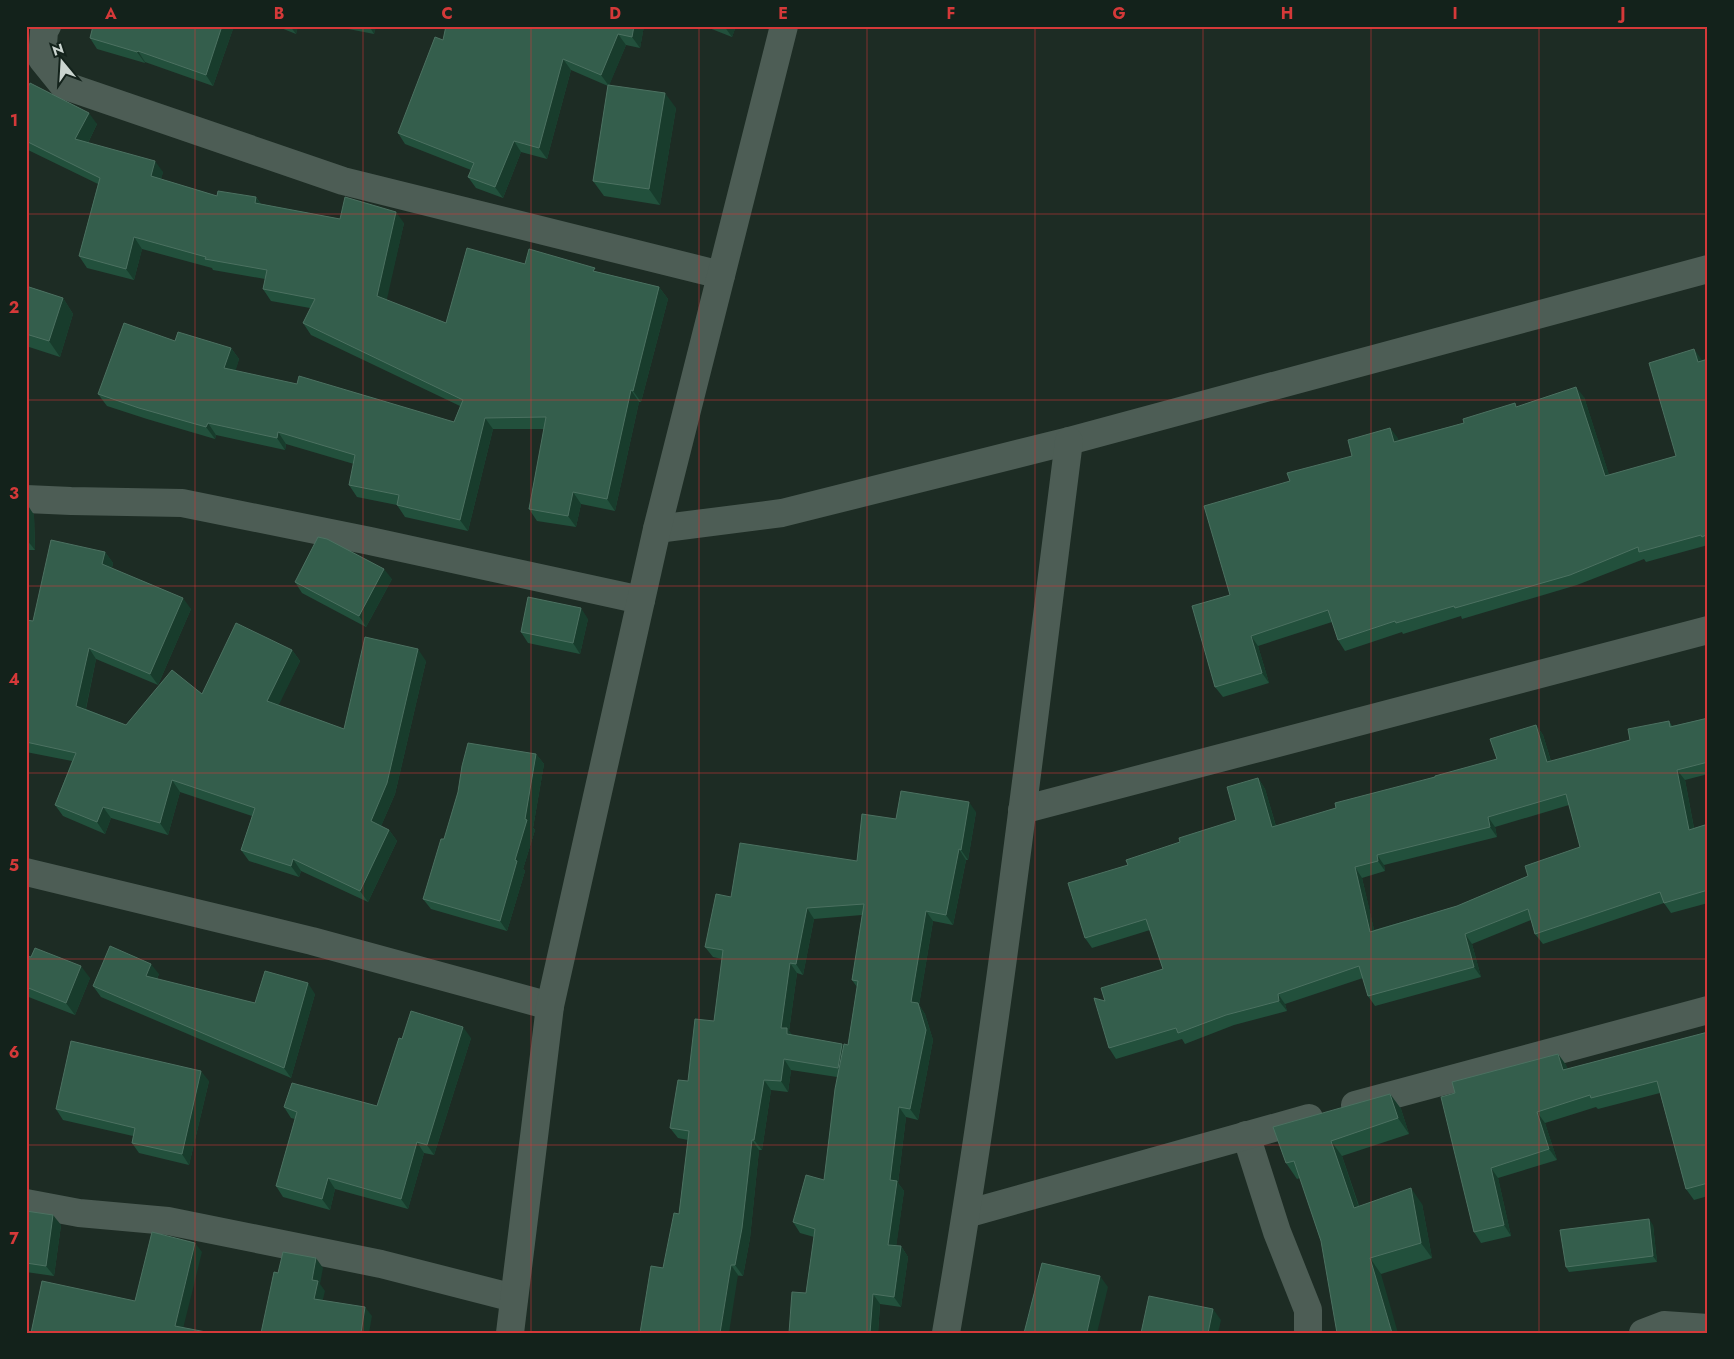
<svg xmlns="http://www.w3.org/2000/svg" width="1734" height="1359" viewBox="0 0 1734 1359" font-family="Jost,sans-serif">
	<rect width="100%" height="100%" fill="#1d2c24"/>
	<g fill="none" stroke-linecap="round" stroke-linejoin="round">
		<!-- minor -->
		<g stroke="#4d5d55" stroke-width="28">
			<polyline points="47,26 44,31 42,59 63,85 343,181 721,275"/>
			<polyline points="26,499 71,501 182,503 370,541 641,600"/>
			<polyline points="657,529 782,513 1069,441 1708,269"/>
			<polyline points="1022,810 1708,630"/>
			<polyline points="26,872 312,941 550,1006"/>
			<polyline points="1355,1105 1708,1010"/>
			<polyline points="1246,1135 1277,1232 1308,1310 1308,1333"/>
			<polyline points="26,1203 79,1213 168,1221 381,1264 514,1298"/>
			<polyline points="966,1214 1309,1118"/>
			<polyline points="510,1333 550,1006 657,529 784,26"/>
			<path d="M 946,1333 C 997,1038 1031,738 1069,441"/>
			<polyline points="1643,1333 1664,1325 1708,1328"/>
		</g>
	</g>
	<!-- wall -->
	<g fill="#22503c" fill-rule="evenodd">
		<polygon points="93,26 234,26 213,86 145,62 145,63 97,49 90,38"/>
		<polygon points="276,26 298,26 296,34"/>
		<polygon points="333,26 376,26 374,34"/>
		<polygon points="446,26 644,26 640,48 626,45 609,85 676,108 660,205 604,196 593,181 608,86 571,70 547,159 521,152 503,198 476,188 468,177 471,170 405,144 398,133 443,40"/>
		<polygon points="704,26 736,26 732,37"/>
		<polygon points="26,91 97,124 88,143 163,172 161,179 217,196 256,197 261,204 340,219 404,223 386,300 446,323 525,264 598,272 659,287 668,299 641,402 639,402 615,511 581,504 576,527 537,521 529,509 544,429 493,429 468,531 405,517 397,505 357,497 349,485 354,464 286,444 285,450 216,435 215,439 147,419 107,406 98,394 175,341 231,348 239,359 235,371 454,422 460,406 311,335 303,323 310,308 271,301 263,289 265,279 213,270 212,268 142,249 134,280 87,268 79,256 98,184 26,149"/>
		<polygon points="26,286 63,298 73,314 60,357 26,346"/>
		<polygon points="1708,359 1708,545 1646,562 1644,559 1577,585 1462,619 1461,616 1403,634 1402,632 1345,651 1338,640 1332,622 1258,646 1269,683 1223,697 1215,687 1230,595 1290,481 1352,456 1390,428 1398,440 1464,423 1517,407 1584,397 1609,475 1676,456 1702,360 1702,361"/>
		<polygon points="26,504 34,515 35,550 26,550"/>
		<polygon points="105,552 113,563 112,568 191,609 158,685 96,659 86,709 126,725 202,694 292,650 300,661 278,705 344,729 426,661 395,794 381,826 389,830 397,841 368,902 301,871 299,877 249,861 241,850 252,816 180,792 168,835 111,818 105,834 63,816 55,805 72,761 26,752 26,620 33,621"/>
		<polygon points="392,579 366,627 302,593 295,582"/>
		<polygon points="588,619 580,654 528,643 521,632"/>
		<path d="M 1708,718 L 1708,774 L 1685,780 L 1694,828 L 1708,824 L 1708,903 L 1671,913 L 1664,903 L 1543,944 L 1535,934 L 1531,920 L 1472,944 L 1481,977 L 1375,1006 L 1368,996 L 1363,978 L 1285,1004 L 1287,1011 L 1234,1025 L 1185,1044 L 1182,1039 L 1116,1059 L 1109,1048 L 1105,1001 L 1163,969 L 1150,930 L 1092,948 L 1085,938 L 1128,865 L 1180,842 L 1236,820 L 1258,778 L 1265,789 L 1276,826 L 1336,808 L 1497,759 L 1536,725 L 1543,735 L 1551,761 L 1630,740 L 1669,721 L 1672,726 ZM 1569,805 L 1580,847 L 1528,876 L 1457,906 L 1374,930 L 1362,878 L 1385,871 L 1384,865 L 1497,837 L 1495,827 Z"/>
		<polygon points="536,754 544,764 533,828 535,830 523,869 525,871 507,931 431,909 423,899 444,839"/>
		<path d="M 976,812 L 968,860 L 966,860 L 953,925 L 933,921 L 919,1005 L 925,1014 L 933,1040 L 918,1120 L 906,1117 L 898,1183 L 904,1191 L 896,1246 L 901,1246 L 908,1257 L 901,1307 L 880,1304 L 878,1333 L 789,1333 L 806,1293 L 814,1237 L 800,1233 L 793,1222 L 824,1180 L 837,1077 L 791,1070 L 788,1092 L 771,1090 L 762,1150 L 759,1150 L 750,1238 L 743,1276 L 663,1268 L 679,1214 L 688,1140 L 678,1138 L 670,1128 L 688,1081 L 714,1021 L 722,959 L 713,957 L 705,947 L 731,897 L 857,861 L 896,819 ZM 862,915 L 852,980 L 857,987 L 848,1045 L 843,1046 L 792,1035 L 789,1031 L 797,973 L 803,975 L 814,919 Z"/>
		<polygon points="26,956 90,978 75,1015 26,996"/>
		<polygon points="159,974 157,979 255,1003 315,994 291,1078 101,997 93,986"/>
		<polygon points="1708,1032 1708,1196 1694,1200 1686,1189 1660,1093 1598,1109 1596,1107 1545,1123 1557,1160 1498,1178 1511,1236 1481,1243 1474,1232 1455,1093 1558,1054 1566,1065 1567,1069"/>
		<polygon points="471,1038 434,1155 424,1153 408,1209 335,1189 330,1210 283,1197 276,1186 295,1119 291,1118 284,1107 377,1106 402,1039"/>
		<polygon points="209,1081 189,1165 139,1153 132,1143 133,1136 63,1120 56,1109"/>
		<polygon points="1390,1094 1401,1109 1409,1134 1342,1156 1359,1206 1422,1204 1432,1258 1381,1274 1321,1241 1300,1178 1297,1179 1286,1163"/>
		<polygon points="26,1211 61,1225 54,1276 26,1272"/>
		<polygon points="1653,1225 1657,1262 1569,1272 1566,1267"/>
	</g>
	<!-- shaded-wall -->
	<g fill="#183c2c">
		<polygon points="222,26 234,26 213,86 206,75"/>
		<polygon points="290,26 298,26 296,34"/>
		<polygon points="369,26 376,26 374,34"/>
		<polygon points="634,26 644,26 640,48 632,37"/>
		<polygon points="724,26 736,26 732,37"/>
		<polygon points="618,34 626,45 609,86 601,75"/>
		<polygon points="138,51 145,62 145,63 137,52"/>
		<polygon points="563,59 571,70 547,159 539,148"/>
		<polygon points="665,93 676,108 660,205 649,189"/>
		<polygon points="89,113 97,124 84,151 75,139"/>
		<polygon points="514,141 521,152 503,198 495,187"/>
		<polygon points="155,161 163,172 159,188 151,176"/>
		<polygon points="256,197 264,209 255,203"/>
		<polygon points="396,212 404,223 385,308 377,296"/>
		<polygon points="134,237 142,249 134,280 126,269"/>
		<polygon points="659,287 668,299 641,402 633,391"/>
		<polygon points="63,298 73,314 60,357 49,341"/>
		<polygon points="231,348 239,359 233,380 224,368"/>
		<polygon points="1694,349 1702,360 1705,373 1698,362"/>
		<polygon points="1576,387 1584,397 1613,487 1605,476"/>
		<polygon points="631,390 639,402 615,511 607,499"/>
		<polygon points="485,418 493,429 468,531 460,520"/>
		<polygon points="208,423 216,435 215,439 206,427"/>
		<polygon points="1390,428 1398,438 1401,452 1394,442"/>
		<polygon points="278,432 286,444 285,450 277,438"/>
		<polygon points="573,492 581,504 576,527 568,516"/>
		<polygon points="27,504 34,515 35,550 27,540"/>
		<polygon points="105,552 113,563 110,576 102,564"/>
		<polygon points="384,569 392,579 366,627 359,616"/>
		<polygon points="183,598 191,609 158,685 150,674"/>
		<polygon points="581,608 588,619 580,654 573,643"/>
		<polygon points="1251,636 1258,646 1269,683 1262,673"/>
		<polygon points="89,648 96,659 84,717 76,706"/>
		<polygon points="418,649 426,661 395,794 378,833 371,821"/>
		<polygon points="292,650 300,661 275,713 267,701"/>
		<polygon points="1536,725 1543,735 1554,772 1547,762"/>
		<polygon points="536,754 544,764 533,828 535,830 523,869 525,871 507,931 500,921 525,819"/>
		<polygon points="1677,770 1685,780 1696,840 1689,830"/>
		<polygon points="1258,778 1265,789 1279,837 1272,827"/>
		<polygon points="172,780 180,792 168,835 160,823"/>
		<polygon points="969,802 976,812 968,860 961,850"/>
		<polygon points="103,807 111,818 105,834 97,822"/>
		<polygon points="1488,817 1495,827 1497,837 1490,827"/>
		<polygon points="389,830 397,841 368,902 360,891"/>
		<polygon points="959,849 966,860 953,925 946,915"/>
		<polygon points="1377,855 1384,865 1385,871 1378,861"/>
		<polygon points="293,859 301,871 299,877 291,866"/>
		<polygon points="1355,867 1362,878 1377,942 1370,932"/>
		<polygon points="807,908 814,919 803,975 796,964"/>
		<polygon points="926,911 933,921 919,1005 925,1014 933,1040 918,1120 910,1109 911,1002"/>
		<polygon points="1465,934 1472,944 1481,977 1474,967"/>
		<polygon points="790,963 797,973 789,1031 795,1039 794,1044 781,1028"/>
		<polygon points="151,964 159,974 153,987 146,976"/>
		<polygon points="81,966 90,978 75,1015 66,1003"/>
		<polygon points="308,983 315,994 291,1078 284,1068"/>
		<polygon points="1278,994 1285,1004 1287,1011 1279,1001"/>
		<polygon points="463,1027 471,1038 434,1155 427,1145"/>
		<polygon points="842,1044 850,1054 845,1078 838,1068"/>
		<polygon points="1558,1054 1566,1065 1571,1081 1563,1070"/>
		<polygon points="784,1059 791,1070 788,1092 781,1081"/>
		<polygon points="201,1071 209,1081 189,1165 182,1154"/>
		<polygon points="764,1080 771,1090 762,1150 754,1140"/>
		<polygon points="1390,1094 1401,1109 1409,1134 1398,1118"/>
		<polygon points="899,1107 906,1117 898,1183 904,1191 895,1255 888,1245 890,1180"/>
		<polygon points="1537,1112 1545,1123 1557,1160 1549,1149"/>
		<polygon points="752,1140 759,1150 750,1238 743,1276 735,1265"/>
		<polygon points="1331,1141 1342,1156 1364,1223 1354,1208"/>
		<polygon points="417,1142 424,1153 408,1209 401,1199"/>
		<polygon points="1491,1168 1498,1178 1511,1236 1504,1225"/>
		<polygon points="328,1178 335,1189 330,1210 322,1199"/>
		<polygon points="1411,1188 1422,1204 1432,1258 1421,1243"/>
		<polygon points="53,1215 61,1225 54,1276 46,1266"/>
		<polygon points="1649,1219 1653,1225 1657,1262 1653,1256"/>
		<polygon points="195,1243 202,1252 182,1333 175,1326"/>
		<polygon points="901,1246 908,1257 901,1307 894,1297"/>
		<polygon points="316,1258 323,1268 320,1284 325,1291 321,1308 314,1299 312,1280"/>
		<polygon points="1370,1258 1381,1274 1398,1333 1392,1333"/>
		<polygon points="731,1265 738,1275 729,1333 720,1333"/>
		<polygon points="1100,1276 1108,1287 1097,1333 1088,1333 1087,1332"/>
		<polygon points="873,1294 880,1304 878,1333 870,1333"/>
		<polygon points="365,1307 372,1316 369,1333 361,1333"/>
		<polygon points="1213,1309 1221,1320 1218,1333 1208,1333"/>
	</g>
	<!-- building -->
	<g fill="#345e4c" stroke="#4c7161" fill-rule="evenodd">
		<polygon points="93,26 222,26 206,75 138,51 137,52 90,38"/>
		<polygon points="446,26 634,26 632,37 618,34 601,75 563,59 539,148 514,141 495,187 468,177 474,163 398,133 435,37 443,40"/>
		<polygon points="30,83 89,113 75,139 155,161 151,176 217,196 218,191 256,197 255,203 340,219 345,197 396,212 377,296 446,323 467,248 525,264 529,249 595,268 593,271 659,287 633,391 631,390 607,499 573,492 568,516 529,509 546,417 485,418 460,520 397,505 399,495 349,485 355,455 278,432 277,438 208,423 206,427 139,408 98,394 124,323 175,341 178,332 231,348 224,368 297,384 299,376 454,422 463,400 303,323 315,299 263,289 267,270 205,259 206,257 134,237 126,269 79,256 100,178 26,141 26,91"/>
		<polygon points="608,85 665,93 649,189 593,181"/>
		<polygon points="26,286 63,298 49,341 26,334"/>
		<polygon points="1694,349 1698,362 1708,359 1708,534 1702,537 1701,535 1639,552 1638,547 1570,575 1455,608 1454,606 1396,623 1395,621 1338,640 1328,610 1251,636 1262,673 1215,687 1192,606 1230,595 1204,506 1290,481 1287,473 1352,456 1348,440 1390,428 1394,442 1464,423 1463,419 1515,403 1516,407 1576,387 1605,476 1676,456 1649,363"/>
		<rect x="26" y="504" width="1" height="36"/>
		<polygon points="318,537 327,539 384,569 359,616 295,582"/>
		<polygon points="51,540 105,552 102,564 183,598 150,674 89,648 76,706 126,725 172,670 202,694 236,623 292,650 267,701 344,729 365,637 418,649 387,783 371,821 389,830 360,891 293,859 291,866 241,850 255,808 172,780 160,823 103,807 97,822 55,805 76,753 26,742 26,620 33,621"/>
		<polygon points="528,597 581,608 573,643 521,632"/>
		<path d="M 1708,718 L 1708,762 L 1677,770 L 1689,830 L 1708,824 L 1708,890 L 1664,903 L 1660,892 L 1535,934 L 1528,909 L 1465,934 L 1474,967 L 1368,996 L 1359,966 L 1278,994 L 1279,1001 L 1226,1015 L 1178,1033 L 1176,1028 L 1109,1048 L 1094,998 L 1105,1001 L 1101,988 L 1163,969 L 1146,919 L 1085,938 L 1068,883 L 1128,865 L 1126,860 L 1180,842 L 1179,838 L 1236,820 L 1227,787 L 1258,778 L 1272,827 L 1336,808 L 1335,803 L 1435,777 L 1435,776 L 1497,759 L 1490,739 L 1536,725 L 1547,762 L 1630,740 L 1628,729 L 1669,721 L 1670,727 ZM 1566,794 L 1580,847 L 1525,866 L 1528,876 L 1457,906 L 1370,932 L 1355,867 L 1378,861 L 1377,855 L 1490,827 L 1488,817 Z"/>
		<polygon points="468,743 536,754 525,819 527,820 515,860 517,861 500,921 423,899 441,839 444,839 458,792 462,766"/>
		<polygon points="901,791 969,802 961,850 959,849 946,915 926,911 911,1002 918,1003 926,1030 910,1109 899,1107 890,1180 897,1181 888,1245 901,1246 894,1297 873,1294 870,1333 789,1333 792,1292 806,1293 815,1229 793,1222 806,1175 824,1180 835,1089 844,1044 848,1045 858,981 852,980 864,904 807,908 796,964 790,963 781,1028 787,1028 787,1034 842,1044 838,1068 784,1059 781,1081 764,1080 754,1140 752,1140 742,1228 735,1265 731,1265 720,1333 640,1333 651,1266 663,1268 674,1213 679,1214 689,1131 670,1128 678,1080 688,1081 695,1019 714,1021 723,950 705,947 716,894 731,897 740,843 857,861 862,814 896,819"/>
		<polygon points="110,946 151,964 146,976 255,1003 265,971 308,983 284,1068 93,986"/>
		<polygon points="35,948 81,966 66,1003 26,987 26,956 31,957"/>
		<polygon points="411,1011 463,1027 427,1145 417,1142 401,1199 328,1178 322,1199 276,1186 297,1112 284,1107 292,1083 377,1106 399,1038 402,1039"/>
		<polygon points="1708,1032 1708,1183 1686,1189 1657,1081 1591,1098 1590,1095 1537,1112 1549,1149 1491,1168 1504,1225 1474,1232 1441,1097 1455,1093 1452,1082 1558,1054 1563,1070"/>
		<polygon points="71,1041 201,1071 182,1154 132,1143 135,1128 56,1109"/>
		<polygon points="1390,1094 1398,1118 1331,1141 1354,1208 1411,1188 1421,1243 1370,1258 1392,1333 1337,1333 1321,1241 1294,1161 1286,1163 1273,1127"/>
		<polygon points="26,1211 53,1215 46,1266 26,1263"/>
		<polygon points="1649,1219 1653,1256 1566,1267 1560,1230"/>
		<polygon points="152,1232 195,1243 175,1326 211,1333 31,1333 42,1281 135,1301"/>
		<polygon points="283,1252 316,1258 312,1280 318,1281 314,1299 365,1307 361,1333 261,1333 274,1272 278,1273"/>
		<polygon points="1042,1263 1100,1276 1087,1332 1092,1333 1024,1333"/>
		<polygon points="1149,1296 1213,1309 1208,1333 1141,1333"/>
	</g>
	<!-- grid -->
	<path fill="none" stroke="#d53939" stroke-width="1" stroke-opacity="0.55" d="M 195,26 L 195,1333M 363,26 L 363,1333M 531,26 L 531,1333M 699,26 L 699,1333M 867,26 L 867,1333M 1035,26 L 1035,1333M 1203,26 L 1203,1333M 1371,26 L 1371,1333M 1539,26 L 1539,1333M 26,214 L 1708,214M 26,400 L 1708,400M 26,586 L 1708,586M 26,773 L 1708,773M 26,959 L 1708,959M 26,1145 L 1708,1145"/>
	<!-- border -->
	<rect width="1734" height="1359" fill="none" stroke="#13221b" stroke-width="55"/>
	<!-- north arrow -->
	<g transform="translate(62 62) rotate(342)" stroke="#13221b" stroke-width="4" paint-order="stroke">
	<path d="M0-4L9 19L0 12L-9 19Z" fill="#cbd5d0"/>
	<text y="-8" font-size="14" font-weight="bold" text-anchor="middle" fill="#cbd5d0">N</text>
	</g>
	<rect x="28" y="28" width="1678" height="1304" fill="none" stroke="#d53939" stroke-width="2"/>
	<g font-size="16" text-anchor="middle" font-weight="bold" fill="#d53939">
		<text x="111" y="19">A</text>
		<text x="279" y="19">B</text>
		<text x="447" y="19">C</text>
		<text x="615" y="19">D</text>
		<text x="783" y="19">E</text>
		<text x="951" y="19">F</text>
		<text x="1119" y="19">G</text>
		<text x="1287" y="19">H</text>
		<text x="1455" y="19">I</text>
		<text x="1623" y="19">J</text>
		<text x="14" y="126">1</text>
		<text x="14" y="313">2</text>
		<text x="14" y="499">3</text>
		<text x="14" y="685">4</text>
		<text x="14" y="871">5</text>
		<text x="14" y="1058">6</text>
		<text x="14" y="1244">7</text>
	</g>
</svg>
